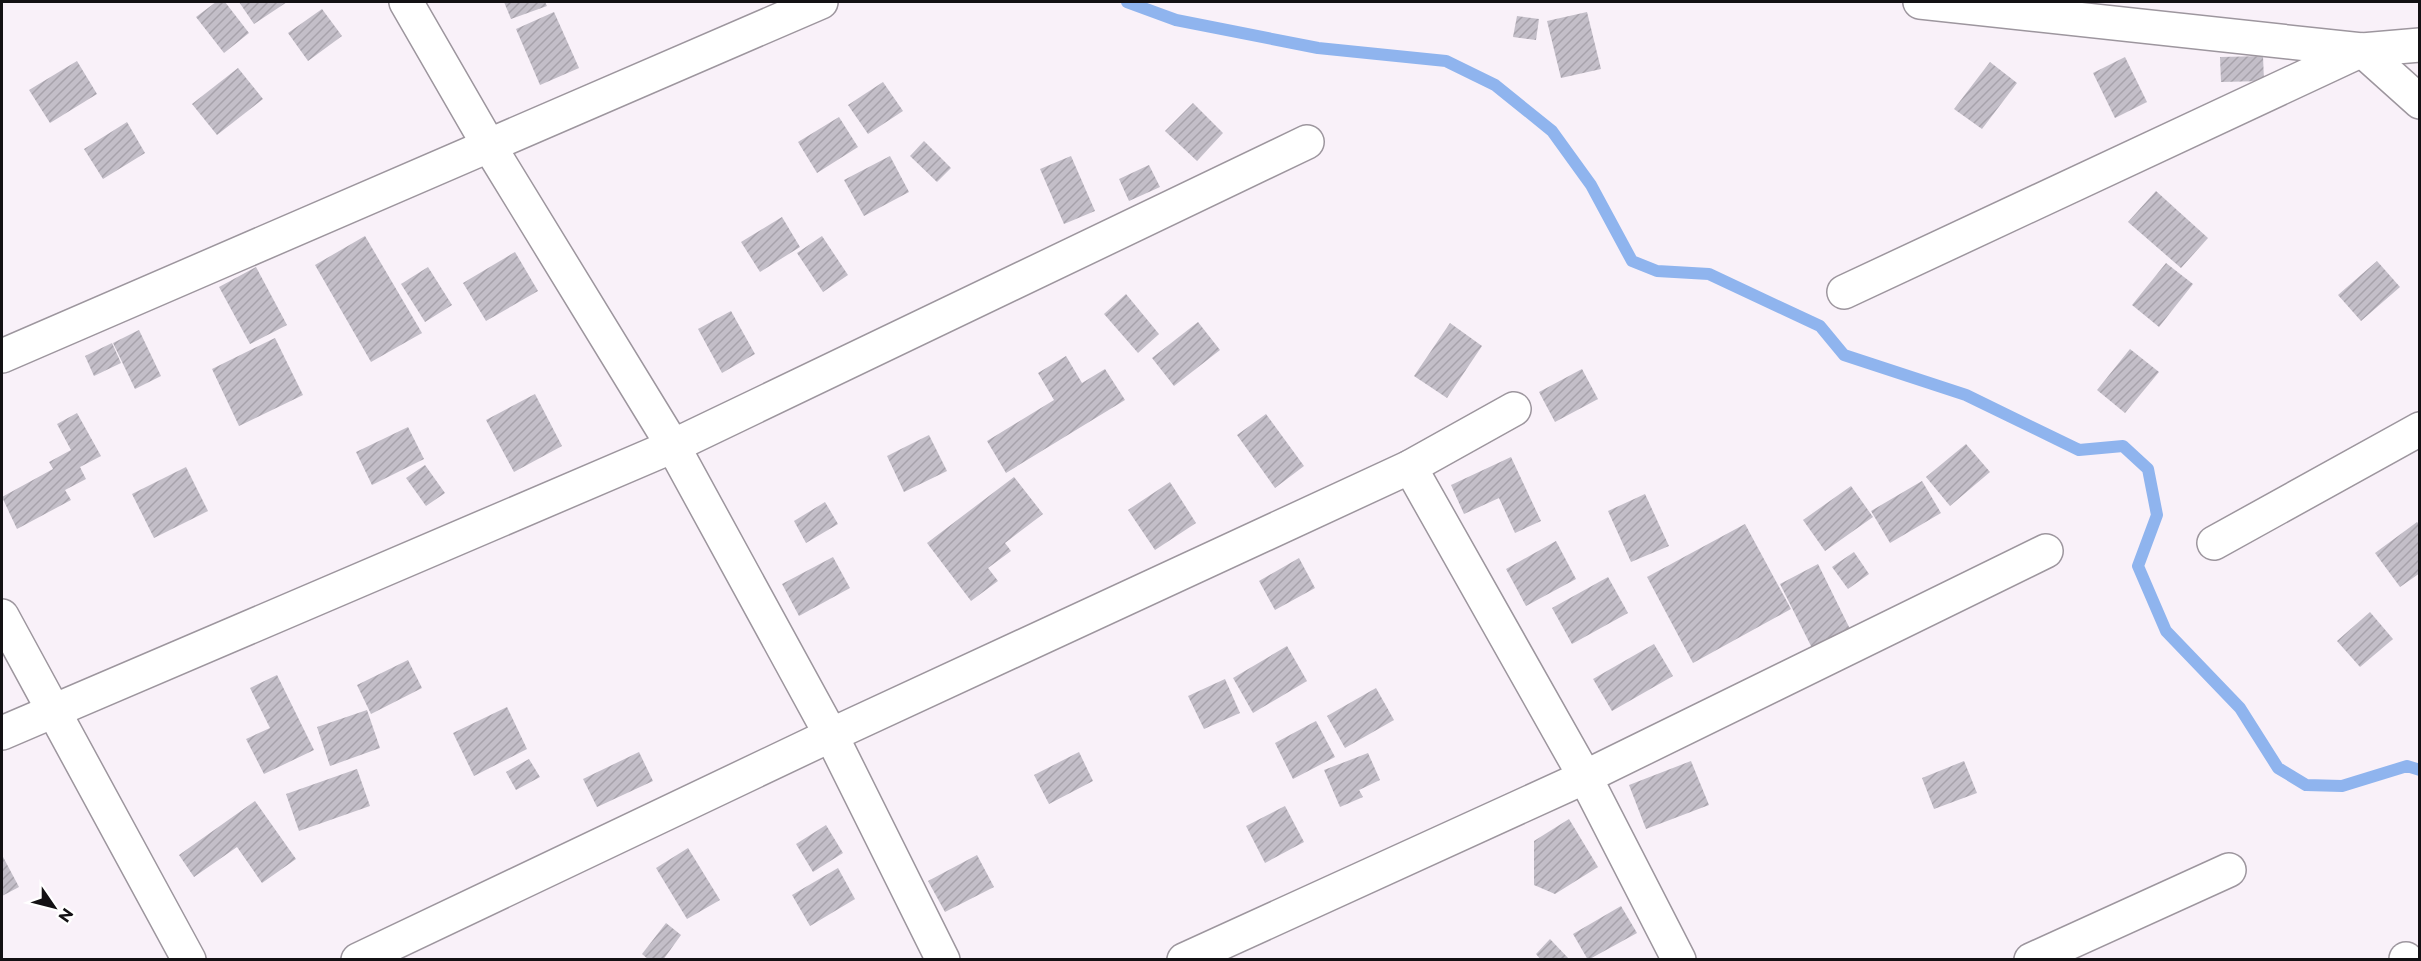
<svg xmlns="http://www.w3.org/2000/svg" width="2421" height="961" viewBox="0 0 2421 961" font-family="Montserrat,sans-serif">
	<defs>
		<pattern id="building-hatch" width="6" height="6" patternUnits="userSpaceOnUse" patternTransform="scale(1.5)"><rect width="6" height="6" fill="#c3bec8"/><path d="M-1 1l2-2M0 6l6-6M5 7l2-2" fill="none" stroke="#a7a2ab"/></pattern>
	</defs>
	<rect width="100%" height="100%" fill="#f9f1f9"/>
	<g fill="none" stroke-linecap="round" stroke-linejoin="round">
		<!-- stream -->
		<polyline stroke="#8fb4ee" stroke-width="12" points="1127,2 1176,20 1318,48 1446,61 1495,85 1552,131 1591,185 1632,261 1657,271 1709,274 1820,326 1844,355 1966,395 2079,450 2123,446 2148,469 2157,515 2138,566 2166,631 2240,708 2278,768 2306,785 2342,786 2407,766 2420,770"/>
	</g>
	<!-- building -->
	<g fill="url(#building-hatch)">
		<polygon points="216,2 225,2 249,33 224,53 196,17"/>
		<polygon points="239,2 287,2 254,24"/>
		<polygon points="504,2 545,2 547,6 511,19"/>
		<polygon points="322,9 342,36 308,61 288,33"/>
		<polygon points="554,12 579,68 540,85 516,29"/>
		<polygon points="1587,12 1601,69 1561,78 1547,21"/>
		<polygon points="1517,16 1539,19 1536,40 1513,37"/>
		<polygon points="2263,56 2264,81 2221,82 2220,57"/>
		<polygon points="2125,57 2147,102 2115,118 2093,73"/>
		<polygon points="77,61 97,94 50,123 29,90"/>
		<polygon points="1990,62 2017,83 1982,129 1954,109"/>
		<polygon points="238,68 263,99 217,135 192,104"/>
		<polygon points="883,82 903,111 868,134 848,105"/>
		<polygon points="1193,103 1223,133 1197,161 1165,131"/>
		<polygon points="839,117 858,147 817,173 798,142"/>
		<polygon points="127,122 145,153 103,179 84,149"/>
		<polygon points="924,141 951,168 937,182 910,156"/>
		<polygon points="890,156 909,192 864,216 844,180"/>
		<polygon points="1071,156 1095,211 1064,224 1040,169"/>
		<polygon points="1149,165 1160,187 1129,201 1119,179"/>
		<polygon points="2156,191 2208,238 2181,268 2128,222"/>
		<polygon points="782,217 800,247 760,272 741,242"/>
		<polygon points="365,236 422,333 371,362 315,265"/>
		<polygon points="822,236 848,275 823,292 797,253"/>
		<polygon points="515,252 538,291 486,321 463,283"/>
		<polygon points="2377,261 2400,287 2361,321 2338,295"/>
		<polygon points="2166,263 2193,284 2159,327 2132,305"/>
		<polygon points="256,267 287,325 250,344 219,287"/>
		<polygon points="428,267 452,305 425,322 401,284"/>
		<polygon points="1126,294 1159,334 1138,353 1104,314"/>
		<polygon points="731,311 755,354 722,373 698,329"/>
		<polygon points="1198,322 1220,350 1174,386 1152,358"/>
		<polygon points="1450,323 1482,346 1447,398 1414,376"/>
		<polygon points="139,330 161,376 135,389 113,343"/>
		<polygon points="275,338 303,395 239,426 212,369"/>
		<polygon points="112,343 121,363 94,376 85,356"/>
		<polygon points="2130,349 2159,372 2125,413 2097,390"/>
		<polygon points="1066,356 1082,383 1105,369 1125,400 1006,473 987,441 1054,400 1038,373"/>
		<polygon points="1582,369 1598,399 1555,422 1539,392"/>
		<polygon points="535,394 562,446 514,472 486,420"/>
		<polygon points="77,413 101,456 80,467 86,479 65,490 71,500 17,529 2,497 53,469 49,462 71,450 57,424"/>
		<polygon points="1266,414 1304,466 1275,488 1237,435"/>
		<polygon points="408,427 424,459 372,485 356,452"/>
		<polygon points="929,435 947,471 904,492 887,456"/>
		<polygon points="1966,444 1990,472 1950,506 1926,477"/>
		<polygon points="1511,457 1541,521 1515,533 1499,498 1464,514 1451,485"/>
		<polygon points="425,465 445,493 426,506 406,478"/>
		<polygon points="186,467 208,511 154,538 132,494"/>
		<polygon points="1014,477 1043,514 1005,543 1011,551 988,568 998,581 971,601 927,543"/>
		<polygon points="1922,481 1941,513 1890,543 1871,511"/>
		<polygon points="1170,482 1196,523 1155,550 1128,510"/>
		<polygon points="1851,486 1873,517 1825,551 1803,520"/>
		<polygon points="1645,494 1669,546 1631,562 1608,511"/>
		<polygon points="825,502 838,524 806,543 794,521"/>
		<polygon points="2417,522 2420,525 2420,573 2400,587 2375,553"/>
		<polygon points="1745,524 1791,609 1693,663 1647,577"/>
		<polygon points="1556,541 1576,579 1526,606 1506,569"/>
		<polygon points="1854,552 1869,574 1848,589 1832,567"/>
		<polygon points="833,557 850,588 799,616 782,584"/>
		<polygon points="1299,558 1315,588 1275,610 1259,581"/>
		<polygon points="1818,564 1851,631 1813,650 1780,584"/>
		<polygon points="1608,577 1628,613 1572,644 1552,608"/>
		<polygon points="2370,612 2393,639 2360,667 2337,641"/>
		<polygon points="1654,644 1673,676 1612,711 1593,679"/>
		<polygon points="1287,646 1307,681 1253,713 1233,678"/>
		<polygon points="408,660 422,688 371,714 357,685"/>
		<polygon points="277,675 314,750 264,774 246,739 270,728 250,688"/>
		<polygon points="1225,679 1240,713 1204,729 1188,696"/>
		<polygon points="1376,688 1394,720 1345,748 1327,716"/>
		<polygon points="507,707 527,749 474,776 453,733"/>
		<polygon points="367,710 380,748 330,766 317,727"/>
		<polygon points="1316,721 1335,757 1293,779 1275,743"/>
		<polygon points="639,752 653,781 597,807 583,779"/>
		<polygon points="1079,752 1093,781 1049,804 1034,775"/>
		<polygon points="1368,753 1380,780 1359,790 1363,797 1340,807 1324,770"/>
		<polygon points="529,759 540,777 516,790 506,772"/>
		<polygon points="1691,761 1709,805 1646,829 1629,785"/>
		<polygon points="1964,761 1977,793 1934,809 1922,778"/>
		<polygon points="357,769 370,806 299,831 286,794"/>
		<polygon points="255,801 296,859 262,883 237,847 194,877 179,855"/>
		<polygon points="1285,806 1304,842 1265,863 1246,826"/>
		<polygon points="1569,819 1598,867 1555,894 1534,885 1534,841"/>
		<polygon points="826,825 843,853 813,872 796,844"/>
		<polygon points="688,848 720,900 687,919 656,868"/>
		<polygon points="2,855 19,887 2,896"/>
		<polygon points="977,855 994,887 945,912 928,881"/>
		<polygon points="838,868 855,899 810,926 792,895"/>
		<polygon points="1621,906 1637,933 1588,960 1573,934"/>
		<polygon points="666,923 681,935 663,960 649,960 642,954"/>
		<polygon points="1550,939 1570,960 1541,960 1536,954"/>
	</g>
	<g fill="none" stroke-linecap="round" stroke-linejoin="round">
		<!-- minor casing -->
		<g stroke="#9d969e" stroke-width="36">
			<g id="minor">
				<polyline points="406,2 488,144 673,446 831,735 943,960"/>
				<polyline points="1920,2 2362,50 2420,45"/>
				<polyline points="1844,292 2362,50 2420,102"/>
				<polyline points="2,356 821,2"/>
				<polyline points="1410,467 1585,777 1679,960"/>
				<polyline points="2214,543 2420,429"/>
				<polyline points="2,616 189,960"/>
				<polyline points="2,733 673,446 1307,142"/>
				<polyline points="2406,959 2406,960"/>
				<polyline points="358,960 831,735 1410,467 1514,409"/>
				<polyline points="1184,960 1585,777 2046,551"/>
				<polyline points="2031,960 2229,870"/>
			</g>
		</g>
		<!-- minor -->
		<use href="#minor" stroke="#fff" stroke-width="33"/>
	</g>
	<!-- border -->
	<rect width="2421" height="961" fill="none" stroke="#131114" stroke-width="6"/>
	<!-- north arrow -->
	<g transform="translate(54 907) rotate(125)" stroke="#ffffff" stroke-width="4.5" paint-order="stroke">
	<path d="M0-4.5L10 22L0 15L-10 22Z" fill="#131114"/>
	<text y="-9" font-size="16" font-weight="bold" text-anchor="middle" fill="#131114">N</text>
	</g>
</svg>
